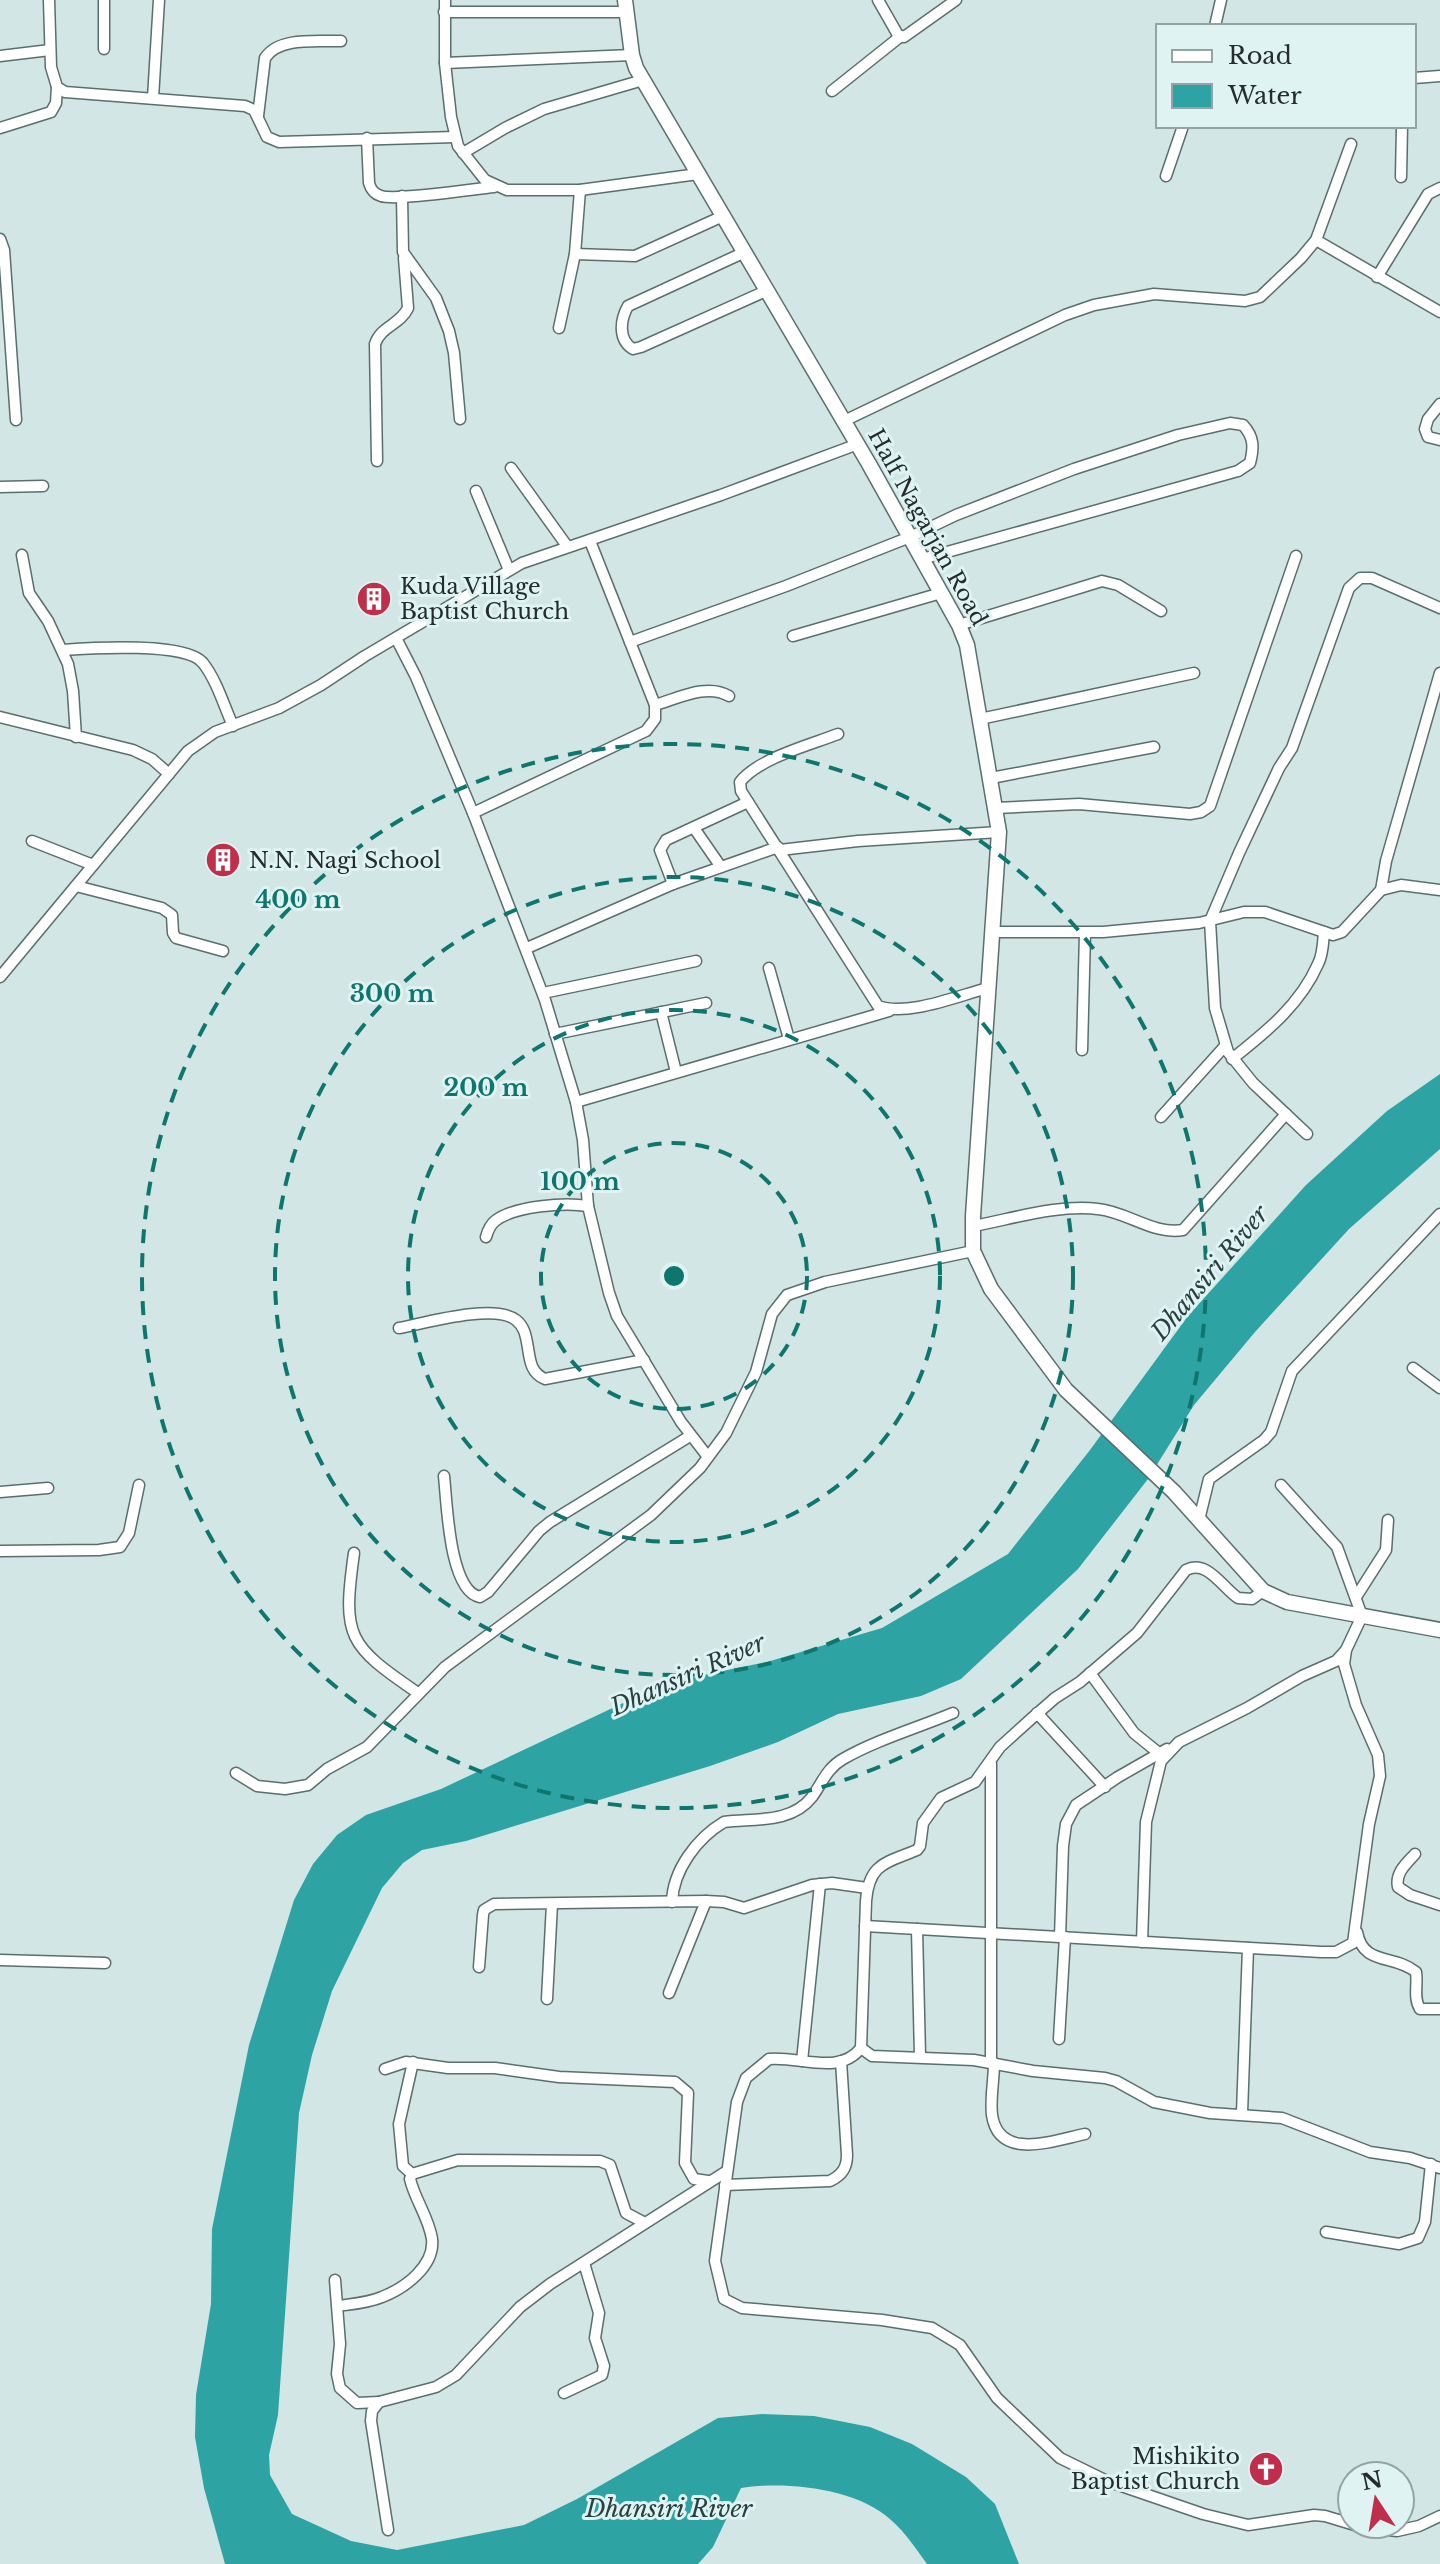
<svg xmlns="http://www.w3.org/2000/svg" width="1440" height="2564" viewBox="0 0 1440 2564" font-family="'Libre Baskerville',serif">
	<rect width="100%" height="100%" fill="#d1e6e5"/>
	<!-- water -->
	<path fill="#2ea3a3" d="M 1440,1074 L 1440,1149 L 1349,1229 L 1255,1332 L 1194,1405 L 1148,1479 L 1078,1569 L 961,1679 L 921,1696 L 838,1714 L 778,1742 L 710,1766 L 466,1841 L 422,1850 L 403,1863 L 382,1888 L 332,1991 L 312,2055 L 299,2113 L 278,2415 L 269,2455 L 270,2475 L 292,2514 L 351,2541 L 397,2550 L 524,2525 L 577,2499 L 718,2418 L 762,2414 L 814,2416 L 870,2427 L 912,2444 L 966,2477 L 995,2504 L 1019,2564 L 927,2564 C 916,2549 905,2532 891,2520 C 857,2488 785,2481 741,2488 L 713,2547 L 698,2564 L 225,2564 L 204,2488 L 195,2437 L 196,2395 L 211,2304 L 212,2229 L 249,2045 L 294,1900 L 313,1864 L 337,1835 L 366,1815 L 441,1789 L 638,1696 L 688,1678 L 767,1662 L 882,1628 L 1008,1554 L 1090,1450 L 1188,1316 L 1306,1185 L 1387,1111 Z"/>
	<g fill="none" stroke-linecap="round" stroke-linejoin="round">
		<!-- street casing -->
		<g stroke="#5b6d6d" stroke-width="13">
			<g id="street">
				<polyline points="49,0 51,67 57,87 65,92 245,106 254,110 267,137 279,142 455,137"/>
				<polyline points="445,0 445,63 451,117 458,146 485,180 507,190 580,190 698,174"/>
				<polyline points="878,0 898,35 904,37 956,0"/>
				<polyline points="444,12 626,12"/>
				<polyline points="1215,26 1221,0"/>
				<polyline points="104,49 104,0"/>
				<polyline points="0,56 50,50"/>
				<polyline points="445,63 632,55"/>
				<polyline points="1414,78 1440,76"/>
				<polyline points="832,91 901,36"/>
				<polyline points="153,98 159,0"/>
				<path d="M 258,116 L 265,58 C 279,36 319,42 341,41"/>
				<polyline points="0,128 51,112 56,103 57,87"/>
				<path d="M 367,138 L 369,183 C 371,190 374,194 381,196 C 397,201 473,189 494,187"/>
				<polyline points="463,153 505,128 544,109 643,80"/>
				<polyline points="1166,176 1183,126"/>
				<polyline points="1401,177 1402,126"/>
				<polyline points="402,196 403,252 436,298 449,331 454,353 460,419"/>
				<polyline points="0,239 4,250 16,420"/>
				<polyline points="1316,240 1440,312"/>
				<path d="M 745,252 L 628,306 C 620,320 618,340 633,349 L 641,347 L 768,290"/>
				<polyline points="575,254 635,256 723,216"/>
				<polyline points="1377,277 1428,194 1440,188"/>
				<polyline points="559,328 575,254 580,190"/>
				<polyline points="1440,404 1428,419 1425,429 1428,437 1440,440"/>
				<polyline points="844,421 1065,315 1094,305 1154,294 1245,301 1260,297 1301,258 1316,240 1351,144"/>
				<path d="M 377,461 L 375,344 C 381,326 400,325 408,308 L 404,258"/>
				<polyline points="511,468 567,546"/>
				<polyline points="0,487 43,486"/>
				<polyline points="476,491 509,570"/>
				<polyline points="22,555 29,593 48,621 68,664 73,691 76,737"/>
				<polyline points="959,625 1102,581 1118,585 1161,611"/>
				<polyline points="793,636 941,593"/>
				<polyline points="396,638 416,677 473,813 545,1000 576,1102 583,1140 588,1206 609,1293 617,1316 681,1422 708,1457"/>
				<path d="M 630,642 L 786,586 L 910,537 L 956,515 L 1074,469 L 1178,435 L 1230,423 L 1243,425 C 1254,437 1254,447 1250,463 L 1238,471 L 922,559"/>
				<path d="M 63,650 C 91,648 186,642 203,663 C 217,681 224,706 233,726"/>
				<path d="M 655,705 C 679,698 707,683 729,696"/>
				<polyline points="0,717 133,750 152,759 169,774"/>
				<polyline points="980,719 1194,673"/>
				<path d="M 838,734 C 810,745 759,758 740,782 L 741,791 L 878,1006 C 907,1017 957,996 988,988"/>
				<polyline points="991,778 1154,747"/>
				<polyline points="996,808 1079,804 1190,814 1201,812 1210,806 1296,556"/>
				<polyline points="473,813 646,731 655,719 655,705 590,541"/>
				<polyline points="694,828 721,867"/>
				<polyline points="32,841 93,865"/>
				<polyline points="780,850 858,841 999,832"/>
				<polyline points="673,884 660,850 666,840 748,802"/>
				<polyline points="76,886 162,908 172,915 173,933 176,938 223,951"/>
				<polyline points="1381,890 1386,861 1440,673"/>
				<polyline points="992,932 1103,932 1199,923 1244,912 1265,912 1333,935 1342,932 1381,890 1401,885 1440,890"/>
				<polyline points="527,948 673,884 778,847"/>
				<polyline points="769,968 789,1039"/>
				<polyline points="0,977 188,751 215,732 279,708 321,685 365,656 522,563 721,495 858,444"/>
				<polyline points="543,993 696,961"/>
				<polyline points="661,1012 676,1072"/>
				<polyline points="555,1034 706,1003"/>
				<polyline points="1082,1050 1085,933"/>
				<path d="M 1232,1059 C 1266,1032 1300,1005 1318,964 C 1323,955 1323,943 1324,932"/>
				<polyline points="576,1102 889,1011"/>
				<polyline points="1161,1117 1225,1046"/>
				<polyline points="1307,1134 1253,1083 1228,1052 1215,1008 1210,921 1239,853 1279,768 1292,748 1349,588 1360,578 1372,578 1440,608"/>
				<path d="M 973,1226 C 1012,1219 1058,1204 1098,1209 C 1128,1212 1153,1235 1183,1230 L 1286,1114"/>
				<path d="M 486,1237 C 488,1230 490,1225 495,1221 C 514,1206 565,1202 588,1206"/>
				<path d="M 399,1328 C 425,1323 495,1303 516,1320 C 525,1327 526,1337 528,1348 C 530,1361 531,1373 545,1379 L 644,1360"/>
				<polyline points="1413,1368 1440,1388"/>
				<path d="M 444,1476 C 447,1503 449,1591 480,1597 L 488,1592 L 539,1531 L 550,1522 L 690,1436"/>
				<polyline points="0,1492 48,1488"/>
				<polyline points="1199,1520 1209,1479 1264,1440 1271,1432 1292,1371 1440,1214"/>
				<polyline points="0,1551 99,1550 120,1547 129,1533 139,1485"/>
				<path d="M 354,1553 C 342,1638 348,1645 418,1693"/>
				<path d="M 1263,1591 L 1252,1599 L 1238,1598 C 1222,1587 1207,1559 1186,1570 L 1137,1633 L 1080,1682 L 1055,1698 L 1031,1719 L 1000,1747 L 975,1782 L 941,1798 L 923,1823 L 920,1846 L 917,1850 C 886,1863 869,1863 866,1901 L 861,2048 C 839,2076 800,2056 769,2059 L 746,2078 L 737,2102 L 715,2261 L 724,2299 L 742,2308 L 882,2320 L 932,2328 L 960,2345 L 997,2398 L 1060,2458 L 1107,2481 L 1203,2514 L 1248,2525 L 1314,2515 L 1325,2516 L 1358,2526 L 1397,2531 L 1419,2526 L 1440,2516"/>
				<polyline points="1356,1597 1386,1550 1388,1520"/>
				<polyline points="1090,1673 1134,1733 1160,1754"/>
				<polyline points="1037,1713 1105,1787"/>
				<polyline points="236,1773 257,1786 285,1789 308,1785 327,1769 367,1747 445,1667 651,1515 700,1468 726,1433 756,1372 772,1314 787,1295 825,1282 973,1251"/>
				<path d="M 1415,1854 C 1406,1864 1395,1873 1398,1887 L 1410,1895 L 1440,1905"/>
				<path d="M 672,1902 C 673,1870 697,1838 724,1822 C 754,1818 791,1824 812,1797 C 822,1783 827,1768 843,1759 C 876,1740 917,1728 953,1713"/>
				<polyline points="865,1926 1321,1952 1336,1952 1353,1943 1369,1824 1380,1776 1378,1755 1356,1705 1344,1664 1346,1650 1362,1616 1337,1547 1281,1485"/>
				<polyline points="917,1929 920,2056"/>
				<path d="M 1357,1932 C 1363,1966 1394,1954 1416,1972 C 1418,1985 1413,1998 1420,2009 L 1440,2009"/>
				<polyline points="1060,1937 1063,1846 1066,1824 1076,1805 1118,1777 1167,1749"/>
				<polyline points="1142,1942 1146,1822 1161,1761 1179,1742 1247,1708 1302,1676 1336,1661 1345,1651"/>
				<polyline points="0,1960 105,1963"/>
				<polyline points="479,1967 483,1915 484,1910 494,1904 706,1901 724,1902 744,1908 812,1885 832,1883 867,1888"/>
				<polyline points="669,1993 706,1901"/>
				<polyline points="547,1999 552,1904"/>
				<polyline points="1059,2039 1065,1937"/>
				<polyline points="861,2048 872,2056 974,2060 1033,2071 1105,2078 1116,2081 1154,2102 1210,2113 1282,2118 1370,2152 1410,2158 1440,2168"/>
				<polyline points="802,2061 820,1884"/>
				<polyline points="991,2062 991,1764"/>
				<path d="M 994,2063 C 994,2080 990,2099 992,2115 C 999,2162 1055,2140 1085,2134"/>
				<polyline points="385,2069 406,2062 448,2068 495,2068 559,2077 675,2082 688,2093 685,2163 694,2179 708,2181"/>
				<polyline points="1242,2113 1248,1948"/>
				<polyline points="412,2174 403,2166 399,2124 413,2062"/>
				<path d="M 725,2185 L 830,2181 C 842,2175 847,2168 847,2155 L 841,2061"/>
				<polyline points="1326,2232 1399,2244 1418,2238 1425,2222 1431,2164"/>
				<polyline points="335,2280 340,2344 337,2374 340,2388 357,2403 379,2402"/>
				<path d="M 338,2306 C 352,2304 368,2303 382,2297 C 405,2288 435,2266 432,2239 C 429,2218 415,2200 410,2179 L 412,2174 L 458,2160 L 600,2161 L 610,2165 L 626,2213 L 645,2223"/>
				<polyline points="564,2393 602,2375 604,2366 595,2338 599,2313 584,2263"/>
				<polyline points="388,2530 371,2421 372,2411 379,2402 436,2387 456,2375 520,2307 550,2284 727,2171"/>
			</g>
		</g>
		<!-- secondary casing -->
		<g stroke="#5b6d6d" stroke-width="17">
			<polyline id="secondary" points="625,0 632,55 636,68 869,464 959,625 967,645 999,832 973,1216 973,1251 991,1289 1066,1390 1174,1492 1263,1591 1287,1602 1440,1630"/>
		</g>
		<!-- street -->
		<use href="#street" stroke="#fff" stroke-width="10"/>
		<!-- secondary -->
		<use href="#secondary" stroke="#fff" stroke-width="14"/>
	</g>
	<!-- distance rings -->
	<g fill="none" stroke="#0f766e" stroke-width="4" stroke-dasharray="14 10">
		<circle cx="674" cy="1276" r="133"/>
		<circle cx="674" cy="1276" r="266"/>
		<circle cx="674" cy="1276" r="399"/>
		<circle cx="674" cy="1276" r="532"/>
	</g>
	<!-- icons -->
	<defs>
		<g id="building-disc" transform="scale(1.8)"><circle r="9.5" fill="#bf2e4b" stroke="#def3f2"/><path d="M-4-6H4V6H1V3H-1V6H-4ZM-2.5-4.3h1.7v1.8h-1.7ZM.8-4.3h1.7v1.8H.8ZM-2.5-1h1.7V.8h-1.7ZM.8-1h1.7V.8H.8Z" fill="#fff"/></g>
		<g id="church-disc" transform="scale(1.8)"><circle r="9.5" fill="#bf2e4b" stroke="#def3f2"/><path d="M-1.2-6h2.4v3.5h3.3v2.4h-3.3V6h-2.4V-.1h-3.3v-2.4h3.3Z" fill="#fff"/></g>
	</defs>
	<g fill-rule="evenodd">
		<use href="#building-disc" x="374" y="599"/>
		<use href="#building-disc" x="223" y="860"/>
		<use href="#church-disc" x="1266" y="2469"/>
	</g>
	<g text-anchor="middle" stroke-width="6" stroke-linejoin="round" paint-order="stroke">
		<!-- street labels -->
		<g font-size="22" fill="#242c2c" stroke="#def3f2">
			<text transform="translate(928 527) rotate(61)" y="8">Half Nagarjan Road</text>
		</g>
		<!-- poi labels -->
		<g font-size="22" fill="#242c2c" stroke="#def3f2" text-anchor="start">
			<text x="400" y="594">Kuda Village<tspan x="400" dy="25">Baptist Church</tspan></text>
			<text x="249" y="868">N.N. Nagi School</text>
			<text x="1240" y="2464" text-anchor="end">Mishikito<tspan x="1240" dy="25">Baptist Church</tspan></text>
		</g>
		<!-- water labels -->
		<g font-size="24" font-style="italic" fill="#284140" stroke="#def3f2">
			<text transform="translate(1210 1273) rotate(-50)" y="8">Dhansiri River</text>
			<text transform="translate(688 1675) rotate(-24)" y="8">Dhansiri River</text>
			<text x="669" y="2517">Dhansiri River</text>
		</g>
	</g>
	<circle cx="674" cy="1276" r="12" fill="#0f766e" stroke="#def3f2" stroke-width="4"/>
	<g font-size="24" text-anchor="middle" font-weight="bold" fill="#0f766e" stroke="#def3f2" stroke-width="6" stroke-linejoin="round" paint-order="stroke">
		<text x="298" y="908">400 m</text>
		<text x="392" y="1002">300 m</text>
		<text x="486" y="1096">200 m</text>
		<text x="580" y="1190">100 m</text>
	</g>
	<!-- legend -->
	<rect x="1156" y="24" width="260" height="104" fill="#def3f2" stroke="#94a3a3" stroke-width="2"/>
	<rect x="1172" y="50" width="40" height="12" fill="#ffffff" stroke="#94a3a3" stroke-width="2"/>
	<text x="1228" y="64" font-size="24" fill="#242c2c">Road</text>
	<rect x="1172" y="84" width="40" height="24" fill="#2ea3a3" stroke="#94a3a3" stroke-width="2"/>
	<text x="1228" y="104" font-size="24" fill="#242c2c">Water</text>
	<!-- north arrow -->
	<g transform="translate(1376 2500) rotate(348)"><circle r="38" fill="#def3f2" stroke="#94a3a3" stroke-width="2"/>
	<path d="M0-6L14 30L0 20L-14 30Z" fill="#bf2e4b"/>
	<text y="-12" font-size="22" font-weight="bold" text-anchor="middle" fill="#242c2c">N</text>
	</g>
</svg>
